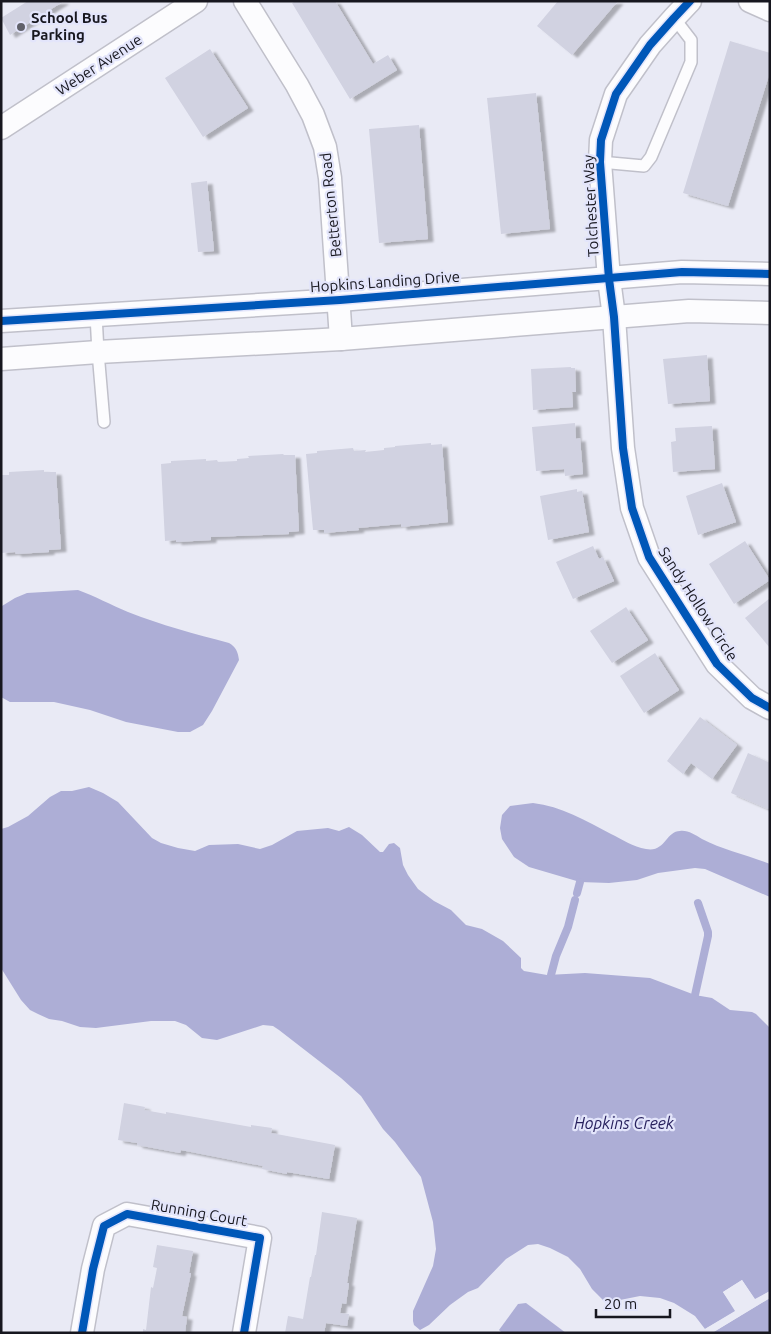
<svg xmlns="http://www.w3.org/2000/svg" width="771" height="1334" viewBox="0 0 771 1334" font-family="Ubuntu,sans-serif">
	<defs>
		<filter id="shadow"><feDropShadow dx="5.5" dy="3" stdDeviation="1" flood-color="#0004"/></filter>
	</defs>
	<rect width="100%" height="100%" fill="#e9eaf5"/>
	<!-- water -->
	<g fill="#adaed6">
		<path d="M 78,590 C 95,596 111,605 128,612 C 161,625 195,634 229,643 C 236,647 238,652 239,660 L 212,711 L 203,725 L 190,732 L 178,732 L 126,722 L 90,710 L 54,702 L 10,702 L 1,697 L 2,606 L 15,598 L 27,593 Z"/>
		<polygon points="89,787 103,793 118,802 152,838 161,843 178,848 195,851 209,845 238,844 260,849 272,845 297,831 328,828 339,831 349,827 362,835 380,852 383,852 389,844 394,843 400,848 403,865 408,875 418,889 434,901 451,910 466,925 482,929 503,941 521,958 521,968 524,971 547,975 585,973 650,978 695,995 712,998 730,1010 752,1012 756,1014 770,1028 770,1291 755,1300 742,1280 723,1292 736,1311 705,1329 695,1316 674,1303 660,1298 640,1296 615,1301 603,1300 592,1289 580,1269 568,1257 550,1248 538,1244 528,1245 506,1259 478,1288 468,1292 450,1305 429,1325 420,1330 414,1325 413,1321 413,1311 433,1266 436,1249 433,1222 421,1177 395,1142 383,1129 361,1096 341,1078 279,1030 273,1026 263,1025 217,1040 202,1038 186,1025 175,1021 151,1021 96,1028 80,1027 62,1021 49,1019 38,1014 30,1010 21,1000 1,968 1,829 8,827 28,816 50,797 61,791 72,791"/>
		<path d="M 533,803 C 561,806 586,821 611,834 C 622,839 633,847 646,849 C 665,853 666,831 680,831 C 688,830 695,835 702,839 C 723,850 747,855 770,864 L 770,897 L 705,869 L 695,868 L 658,873 L 637,880 L 609,883 L 580,882 L 529,867 L 514,857 L 502,839 L 500,828 L 502,815 L 510,806 Z"/>
		<polygon points="770,1298 770,1333 712,1333"/>
		<polygon points="526,1303 566,1333 502,1333 499,1330 518,1304"/>
	</g>
	<!-- pier -->
	<g fill="#e9eaf5">
		<polygon points="742,1280 755,1299 770,1291 770,1294 754,1302 742,1283 727,1292 738,1310 738,1313 706,1331 705,1329 735,1311 723,1292"/>
		<polygon points="770,1296 770,1298 712,1333 710,1333 711,1331"/>
	</g>
	<g fill="none" stroke-linecap="round" stroke-linejoin="round">
		<!-- stream -->
		<g stroke="#adaed6" stroke-width="8">
			<polyline points="577,893 580,882"/>
			<polyline points="551,975 556,956 568,927 575,900"/>
			<polyline points="695,995 708,936 708,932 698,903"/>
		</g>
	</g>
	<!-- building -->
	<g fill="#d1d2e1" filter="url(#shadow)">
		<polygon points="28,1 64,1 10,35 1,18"/>
		<polygon points="296,1 335,1 373,64 388,55 397,70 350,99 292,3"/>
		<polygon points="558,1 618,1 572,55 537,26"/>
		<polygon points="730,41 770,53 770,72 728,206 683,193"/>
		<polygon points="210,49 248,108 203,137 165,78"/>
		<polygon points="536,93 550,229 501,234 487,98"/>
		<polygon points="419,125 428,239 379,243 369,129"/>
		<polygon points="207,181 214,251 198,252 191,183"/>
		<polygon points="707,355 710,401 668,404 663,359"/>
		<polygon points="571,367 571,368 575,368 576,392 572,392 573,407 533,410 531,369"/>
		<polygon points="575,423 576,439 580,438 583,474 565,476 564,469 536,471 532,427"/>
		<polygon points="712,426 715,469 673,472 671,442 676,441 675,428"/>
		<polygon points="431,443 431,445 442,444 448,522 401,527 401,524 358,528 359,530 324,533 324,530 313,530 306,454 317,453 317,451 353,448 354,451 366,450 365,452 384,450 384,448 395,447 395,446"/>
		<polygon points="283,454 284,455 295,455 299,531 289,532 289,534 211,537 211,540 176,542 176,540 165,541 161,464 171,463 171,461 206,459 206,461 217,460 218,462 237,461 237,459 249,458 248,456"/>
		<polygon points="44,470 44,472 56,472 61,549 49,550 49,552 16,554 15,552 1,553 1,475 9,475 9,472"/>
		<polygon points="722,483 736,522 698,535 686,496"/>
		<polygon points="577,489 577,492 582,491 589,532 548,540 540,496"/>
		<polygon points="745,541 770,580 734,604 709,564"/>
		<polygon points="593,546 599,559 603,557 614,581 573,599 556,562"/>
		<polygon points="770,598 770,648 745,618"/>
		<polygon points="626,607 648,640 612,663 590,631"/>
		<polygon points="655,653 679,690 644,713 620,676"/>
		<polygon points="700,717 737,745 712,779 691,763 683,774 667,761"/>
		<polygon points="748,753 770,763 770,806 768,809 731,793"/>
		<polygon points="124,1103 145,1107 144,1110 166,1114 166,1112 251,1127 251,1125 272,1128 271,1133 335,1145 329,1179 287,1172 287,1174 262,1169 263,1166 181,1150 180,1153 137,1145 137,1143 118,1140"/>
		<polygon points="322,1212 357,1218 347,1283 349,1283 346,1304 342,1303 340,1313 349,1314 347,1326 326,1323 324,1333 285,1333 288,1316 303,1319 310,1277 311,1277 315,1255 316,1255"/>
		<polygon points="157,1245 193,1251 189,1273 191,1273 182,1316 187,1317 185,1333 143,1333 143,1329 146,1330 151,1287 153,1288 157,1268 153,1267"/>
	</g>
	<g fill="none" stroke-linecap="round" stroke-linejoin="round">
		<!-- service casing -->
		<g stroke="#c0c0ca" stroke-width="14">
			<g id="service">
				<polyline points="600,162 644,166 651,157 691,62 691,40 674,18"/>
				<polyline points="96,315 98,352 104,422"/>
			</g>
		</g>
		<!-- minor casing -->
		<g stroke="#c0c0ca" stroke-width="25">
			<g id="minor">
				<polyline points="245,1 297,85 313,115 325,147 330,178 341,339"/>
				<polyline points="690,1 674,18 650,45 616,94 601,140 600,162 609,279 614,317 623,448 632,508 649,557 717,664 752,698 770,708"/>
				<polyline points="750,1 770,10"/>
				<polyline points="1,128 196,1"/>
				<polyline points="1,321 340,300 682,272 770,274"/>
				<polyline points="1,359 98,352 341,339 689,311 770,313"/>
				<polyline points="82,1333 93,1269 104,1226 127,1214 260,1238 244,1333"/>
			</g>
		</g>
		<!-- service -->
		<use href="#service" stroke="#fcfcfe" stroke-width="11"/>
		<!-- minor -->
		<use href="#minor" stroke="#fcfcfe" stroke-width="22"/>
		<!-- cycleway casing -->
		<g stroke="#e3e5fb" stroke-width="11">
			<g id="cycleway">
				<polyline points="690,1 674,18 650,45 616,94 601,140 600,162 609,279 614,317 623,448 632,508 649,557 717,664 752,698 770,708"/>
				<polyline points="1,321 340,300 682,272 770,274"/>
				<polyline points="82,1333 93,1269 104,1226 127,1214 260,1238 244,1333"/>
			</g>
		</g>
		<!-- cycleway -->
		<use href="#cycleway" stroke="#0057b8" stroke-width="8"/>
	</g>
	<!-- markers -->
	<circle fill="#60616a" stroke="#e3e5fb" stroke-width="2" cx="21" cy="27" r="5"/>
	<g text-anchor="middle" stroke-width="4.5" stroke-linejoin="round" paint-order="stroke">
		<!-- poi labels -->
		<g font-size="15" font-weight="bold" fill="#17171f" stroke="#e3e5fb" text-anchor="start">
			<text x="31" y="23">School Bus<tspan x="31" dy="17">Parking</tspan></text>
		</g>
		<!-- street labels -->
		<g font-size="15" fill="#17171f" stroke="#e3e5fb">
			<text transform="translate(99 65) rotate(-33)" y="5">Weber Avenue</text>
			<text transform="translate(331 205) rotate(-96)" y="5">Betterton Road</text>
			<text transform="translate(591 206) rotate(-93)" y="5">Tolchester Way</text>
			<text transform="translate(385 282) rotate(-4)" y="5">Hopkins Landing Drive</text>
			<text transform="translate(698 604) rotate(57)" y="5">Sandy Hollow Circle</text>
			<text transform="translate(199 1213) rotate(10)" y="5">Running Court</text>
		</g>
		<!-- water labels -->
		<g font-size="16" font-style="italic" fill="#27205d" stroke="#e3e5fb">
			<text x="624" y="1129">Hopkins Creek</text>
		</g>
	</g>
	<!-- border -->
	<rect width="771" height="1334" fill="none" stroke="#17171f" stroke-width="5"/>
	<!-- scale -->
	<path d="M596 1309v8h74v-8" fill="none" stroke="#17171f" stroke-width="2.5"/>
	<text x="604" y="1309" font-size="15" fill="#17171f" stroke="#e3e5fb" stroke-width="4" paint-order="stroke">20 m</text>
</svg>
